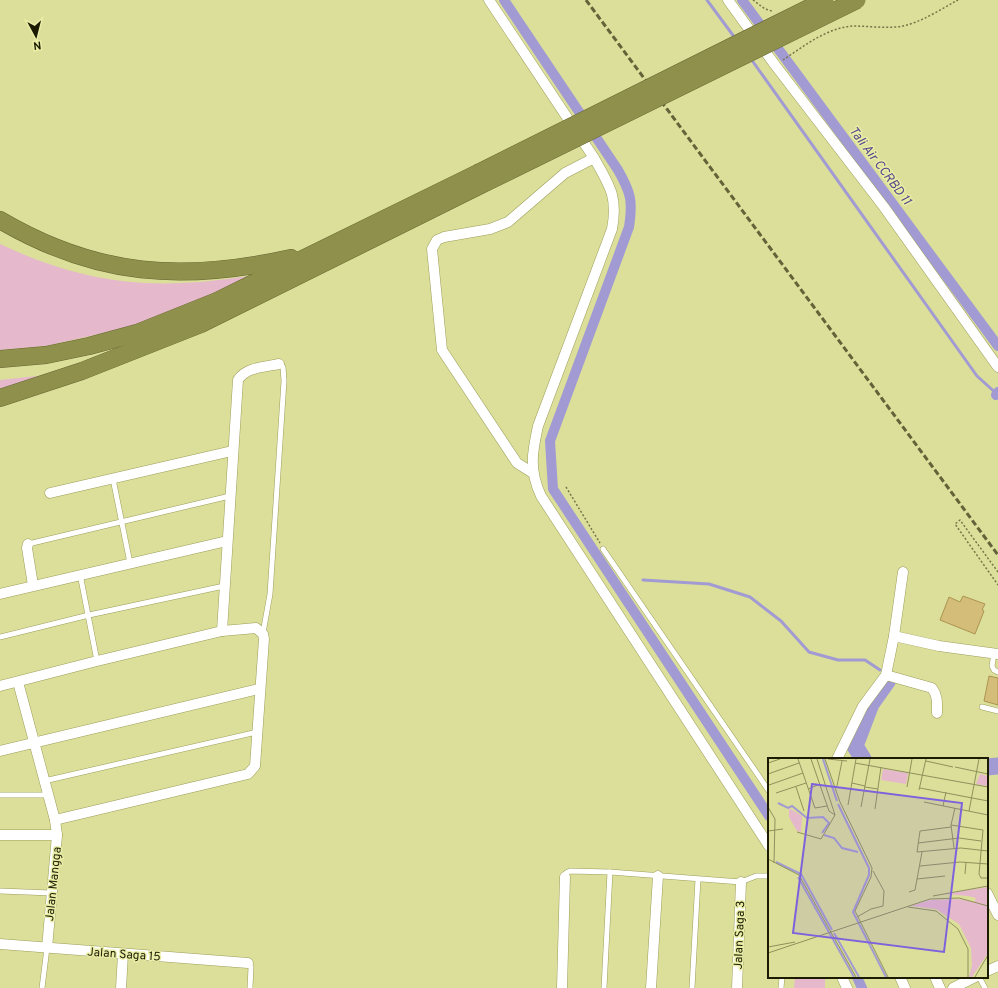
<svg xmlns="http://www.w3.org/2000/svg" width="998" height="988" viewBox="0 0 998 988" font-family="Overpass,sans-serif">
	<rect width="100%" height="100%" fill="#dcdf99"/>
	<!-- green -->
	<g fill="#e5b8cc">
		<path d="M 0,244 C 89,286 158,291 254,275 L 215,293 L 134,326 L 46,346 L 0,350 Z"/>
		<polygon points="55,374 0,391 0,380"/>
		<polygon points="795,977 825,977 825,988 794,988"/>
	</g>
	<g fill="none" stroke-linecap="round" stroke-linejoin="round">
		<!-- stream -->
		<g stroke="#a29bd3" stroke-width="3">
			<polyline points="707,0 735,38"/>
			<polyline points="751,59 977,376 998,395"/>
			<polyline points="643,580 709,584 750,597 781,621 809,652 838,660 865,660 880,670"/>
		</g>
		<!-- canal -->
		<g stroke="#a29bd3" stroke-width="10">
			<path d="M 504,0 L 618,170 C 631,193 633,201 629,227 L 550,441 L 553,489 L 769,816"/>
			<polyline points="742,0 998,346"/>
			<polyline points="996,395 998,392"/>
			<polyline points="857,977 862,988"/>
		</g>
		<!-- river -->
		<g stroke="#a29bd3" stroke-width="17">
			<polyline points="863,759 855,746 871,704 888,680"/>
			<polyline points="987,767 998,766"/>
		</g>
	</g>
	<!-- building -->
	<g fill="#d4bc79" stroke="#ac9452">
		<polygon points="963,596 985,604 982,610 984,611 975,634 940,620 949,597 960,602"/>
		<polygon points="989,676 998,678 998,705 984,701"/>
	</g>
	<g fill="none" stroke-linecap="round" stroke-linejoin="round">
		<!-- service casing -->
		<g stroke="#9c9e5a" stroke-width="6">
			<g id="service">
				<polyline points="113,479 130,563"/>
				<polyline points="28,544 230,496"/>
				<polyline points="603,549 769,791"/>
				<polyline points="80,574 97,661"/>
				<polyline points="263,633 270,594 284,381 283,367 279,364"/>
				<polyline points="0,637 89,615 224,586"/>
				<polyline points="994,653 992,666 994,670 998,672"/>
				<polyline points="982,707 998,711"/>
				<polyline points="44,781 257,732"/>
				<polyline points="0,795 48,795"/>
				<polyline points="565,877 566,873 570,871 610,872 741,882 756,876 769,876"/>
				<polyline points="0,891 52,893"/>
				<polyline points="248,963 251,967 250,988"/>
				<polyline points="979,977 985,988"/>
				<polyline points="42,988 47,948"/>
				<polyline points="604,988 610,872"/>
				<polyline points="692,988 698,879"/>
				<polyline points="781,988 782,977"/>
			</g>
		</g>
		<!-- minor casing -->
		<g stroke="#9c9e5a" stroke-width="11">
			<g id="minor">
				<path d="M 489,0 L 594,158 C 610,186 618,197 612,229 L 538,426 C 532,453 529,470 541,496 L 769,846"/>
				<polyline points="728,0 775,65 884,207 998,367"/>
				<polyline points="533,473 517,463 442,350 432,249 437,240 444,237 490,229 508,222 565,173 594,158"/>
				<polyline points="50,493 232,451"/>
				<polyline points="28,544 27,548 33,585"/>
				<polyline points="0,594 227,541"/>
				<path d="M 222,631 L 238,380 C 246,367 265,367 279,364"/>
				<polyline points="894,636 903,572"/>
				<path d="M 886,675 L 932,688 C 938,696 937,703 937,713"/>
				<polyline points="18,682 55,820 57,835 47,948"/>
				<polyline points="0,686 97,661 222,631 256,628 263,634 264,639 255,766 248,774 55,820"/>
				<polyline points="0,751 259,689"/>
				<polyline points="837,759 863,706 886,675 894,636 939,646 998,654"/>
				<polyline points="0,835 57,835"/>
				<polyline points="987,893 998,915"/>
				<polyline points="0,944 248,963"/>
				<polyline points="987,971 998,966"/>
				<polyline points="842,977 847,988"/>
				<polyline points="900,977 905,988"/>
				<polyline points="935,977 940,988"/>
				<polyline points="121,988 123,954"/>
				<polyline points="562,988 565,877"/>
				<polyline points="651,988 658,876"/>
				<polyline points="737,988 741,882"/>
				<polyline points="953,988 975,977"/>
			</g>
		</g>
		<!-- motorway casing -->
		<g stroke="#666732" stroke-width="18">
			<g id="motorway">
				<path d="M 0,220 C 97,277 183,282 291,258"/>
				<polyline points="0,359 46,355 89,346 137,333 217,301 478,173"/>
				<polyline points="0,398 82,371 201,324 485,183"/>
			</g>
		</g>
		<!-- path -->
		<g stroke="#757648" stroke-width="1.5" stroke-dasharray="2 2" stroke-linecap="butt">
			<polyline points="753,0 765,9 772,11"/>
			<path d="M 783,60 C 804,46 828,27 854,26 C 870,26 887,29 903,26 C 922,22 941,9 958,0"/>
			<polyline points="566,487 600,543"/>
			<polyline points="998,572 960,520 955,524 998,585"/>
		</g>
		<!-- service -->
		<use href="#service" stroke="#fff" stroke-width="5"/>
		<!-- minor -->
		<use href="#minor" stroke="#fff" stroke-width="10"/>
		<!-- motorway -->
		<use href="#motorway" stroke="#8e904c" stroke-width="17"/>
		<!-- rail -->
		<polyline stroke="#626339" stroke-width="3" stroke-dasharray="6 3" stroke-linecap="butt" points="586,0 998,555"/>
		<!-- motorway-bridge casing -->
		<g stroke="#666732" stroke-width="18" stroke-linecap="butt">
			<g id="motorway-bridge">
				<polyline points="478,173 825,0"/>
				<polyline points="485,183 857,0"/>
			</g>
		</g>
		<!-- motorway-bridge -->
		<use href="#motorway-bridge" stroke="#8e904c" stroke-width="17"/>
	</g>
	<g text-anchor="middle" stroke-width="3" stroke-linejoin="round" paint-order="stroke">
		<!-- street labels -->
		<g font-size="12" fill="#1b1b01" stroke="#e9eda6">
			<text transform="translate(53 884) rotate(-84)" y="4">Jalan Mangga</text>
			<text transform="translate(739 935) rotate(-88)" y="4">Jalan Saga 3</text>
			<text transform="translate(124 954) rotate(4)" y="4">Jalan Saga 15</text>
		</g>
		<!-- water labels -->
		<g font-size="13" font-style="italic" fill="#54478d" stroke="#e9eda6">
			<text transform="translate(881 165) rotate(53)" y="5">Tali Air CCRBD 11</text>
		</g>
	</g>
	<!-- overview -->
	<g transform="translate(768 758)">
		<rect width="220" height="220" fill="#dcdf99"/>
		<path d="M 115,11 L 140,15 L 138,26 L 113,22 ZM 212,16 L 220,18 L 220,28 L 208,26 ZM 21,50 L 34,58 L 33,74 L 29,73 L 21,59 ZM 220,129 L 220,195 L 204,219 L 201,219 L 204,207 L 203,190 L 191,166 L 168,151 L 143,148 L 162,142 L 191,141 L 206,144 L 208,140 L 200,138 L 175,136 Z" fill="#e5b8cc"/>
		<path fill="none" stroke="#a29bd3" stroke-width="2" d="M 55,1 L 69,43M 10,45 L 20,50 L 24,48 L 39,60 L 55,59 L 61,65 L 54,75M 70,46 L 101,110 L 101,117 L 85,154 L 118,219M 56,77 L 66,80 L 74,90 L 90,94M 8,104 L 33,116 L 64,172M 30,119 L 86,219M 66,175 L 91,219"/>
		<path fill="none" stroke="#8f915c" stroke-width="1" d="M 30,1 L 47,50 L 59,48M 43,1 L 61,53 L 67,57M 57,1 L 72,44 L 104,110 L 103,119 L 87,153 L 120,219M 60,1 L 79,3M 158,3 L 185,9M 0,5 L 12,1M 87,5 L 220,29M 187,9 L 220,16M 0,16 L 31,5M 84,25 L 97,28M 1,27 L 35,15M 69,28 L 74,3M 28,29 L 36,53M 97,29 L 110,31M 139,29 L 144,1M 152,30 L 220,43M 40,31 L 52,26M 151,32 L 158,1M 8,35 L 38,25M 156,44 L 220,57M 80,47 L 88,1M 175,48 L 178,34M 0,49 L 7,61 L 6,105M 93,49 L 102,1M 107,51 L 113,9M 201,53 L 211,1M 183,67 L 215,72 L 211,116 L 213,120 L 220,120M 183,69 L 152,73 L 149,94 L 193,90 L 220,93M 0,73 L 15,71M 29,74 L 53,81 L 67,57 L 49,1M 150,85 L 191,80 L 213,83M 186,90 L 183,67 L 187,50M 0,101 L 31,117 L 88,219M 152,108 L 192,104 L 220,106M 197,116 L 198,104M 149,121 L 177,118M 141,134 L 147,132 L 154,94M 165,138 L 220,128M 140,149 L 168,153 L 190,171 L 200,191 L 200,219M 89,159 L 103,151 L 115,148 L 116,133 L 105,113M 0,189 L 27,184M 0,195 L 162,141 L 191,140 L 220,148M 207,219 L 220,197"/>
		<path fill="#7e62dd" fill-opacity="0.15" stroke="#7e62dd" stroke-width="2" d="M 44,26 L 194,45 L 176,194 L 25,175 Z"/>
		<rect width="220" height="220" fill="none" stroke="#1b1b01" stroke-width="2"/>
	</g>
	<!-- north arrow -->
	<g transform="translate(36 36) rotate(173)" stroke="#e9eda6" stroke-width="3" paint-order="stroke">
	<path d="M0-3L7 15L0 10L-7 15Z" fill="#1b1b01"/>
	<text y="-6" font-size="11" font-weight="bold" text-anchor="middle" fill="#1b1b01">N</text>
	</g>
</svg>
